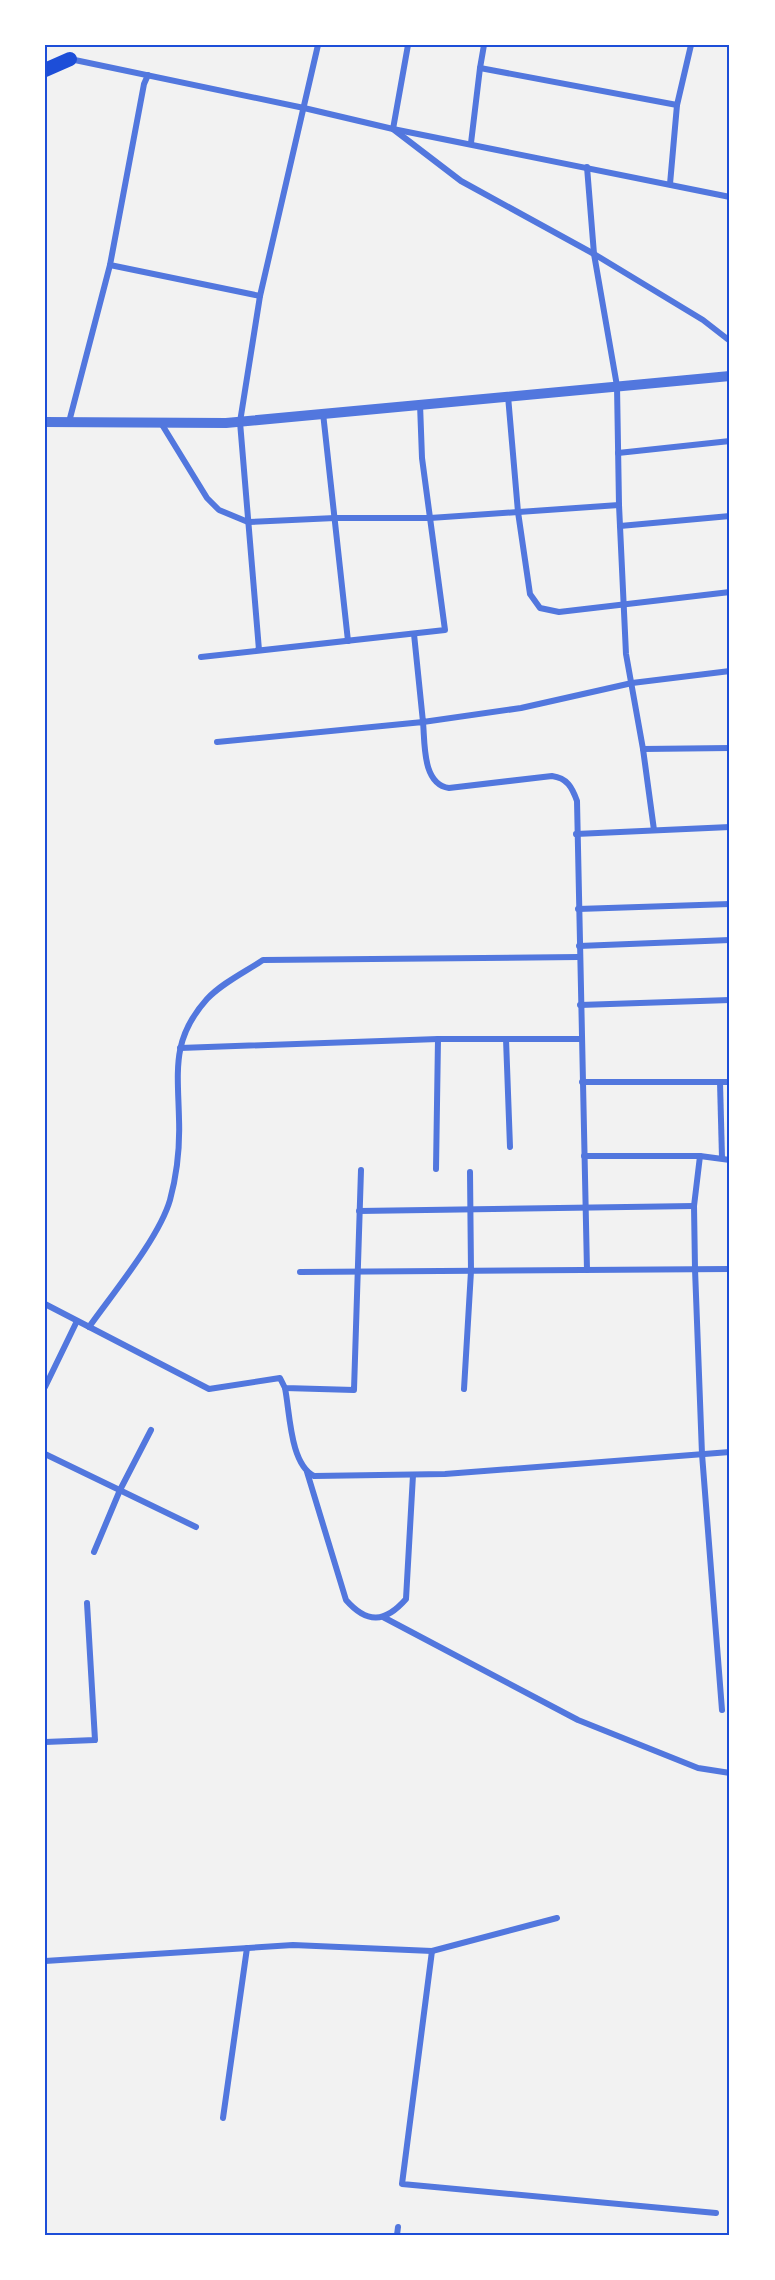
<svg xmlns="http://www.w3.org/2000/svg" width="775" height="2280" viewBox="0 0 775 2280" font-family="Manrope,sans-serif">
	<rect width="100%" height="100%" fill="#f2f2f2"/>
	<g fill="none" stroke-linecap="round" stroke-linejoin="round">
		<!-- minor -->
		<g stroke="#5277de" stroke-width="6">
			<polyline points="408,45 393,129 461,181 594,254 703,320 730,341"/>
			<polyline points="70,59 304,108 393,129 730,197"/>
			<polyline points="480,68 677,105"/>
			<polyline points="148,75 144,84 110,265 260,296"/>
			<polyline points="471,143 480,68 484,45"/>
			<polyline points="587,167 594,254 617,386 619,505 626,654 643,749 654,830"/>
			<polyline points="670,184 677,105 691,45"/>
			<polyline points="508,396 518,512 530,594 540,608 559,612 730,592"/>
			<polyline points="323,413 348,641"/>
			<polyline points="69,422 110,265"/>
			<polyline points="161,423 207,498 219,510 248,522 335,518 430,518 619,505"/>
			<polyline points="618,453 730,441"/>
			<polyline points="620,526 730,516"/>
			<polyline points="414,634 423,722 521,708 632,683 730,671"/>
			<polyline points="259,650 240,422 260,296 318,45"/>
			<polyline points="201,657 445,630 422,458 420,404"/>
			<path d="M 217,742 L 423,722 C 425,743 422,784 449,788 L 552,776 C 567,778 572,787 577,801 L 587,1270"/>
			<polyline points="643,749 730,748"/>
			<polyline points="576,834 730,827"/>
			<polyline points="578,909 730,904"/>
			<polyline points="579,946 730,940"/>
			<polyline points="580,1005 730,1000"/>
			<polyline points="506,1039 510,1147"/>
			<polyline points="180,1048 438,1039 581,1039"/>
			<polyline points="582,1082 730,1082"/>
			<polyline points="720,1082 722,1158"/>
			<polyline points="584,1156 700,1156 730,1160"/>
			<polyline points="700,1156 694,1206 695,1269 702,1454 722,1710"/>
			<polyline points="436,1169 438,1039"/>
			<polyline points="359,1211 694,1206"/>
			<polyline points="300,1272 730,1269"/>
			<polyline points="45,1304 209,1389 280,1378 285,1388 354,1390 361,1170"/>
			<path d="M 89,1327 C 113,1293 159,1238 170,1200 C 177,1174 180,1146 179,1119 C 178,1071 171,1039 207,999 C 222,983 245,972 263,960 L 579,957"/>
			<polyline points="45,1387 77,1321"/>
			<path d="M 285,1388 C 290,1413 290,1464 314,1476 L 445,1474 L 730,1452"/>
			<polyline points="464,1389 471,1271 470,1172"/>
			<polyline points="45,1454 196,1527"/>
			<path d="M 307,1472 L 346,1600 C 367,1624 385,1623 406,1599 L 413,1475"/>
			<polyline points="94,1552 120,1490 151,1430"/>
			<polyline points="383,1617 578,1720 698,1768 730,1773"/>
			<polyline points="45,1742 95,1740 87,1603"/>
			<polyline points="432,1951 402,2184 716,2213"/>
			<polyline points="45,1961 293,1945 432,1951 557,1918"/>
			<polyline points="223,2118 247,1948"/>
			<polyline points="397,2235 398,2227"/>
		</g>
		<!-- tertiary -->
		<polyline stroke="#5277de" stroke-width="10" points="45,422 226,423 730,376"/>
		<!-- trunk -->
		<polyline stroke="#1d4ed8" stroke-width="14" points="45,70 70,59"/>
	</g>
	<!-- border -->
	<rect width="775" height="2280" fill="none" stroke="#ffffff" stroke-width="93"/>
	<rect x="46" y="46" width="682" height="2188" fill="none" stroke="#1d4ed8" stroke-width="2"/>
</svg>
